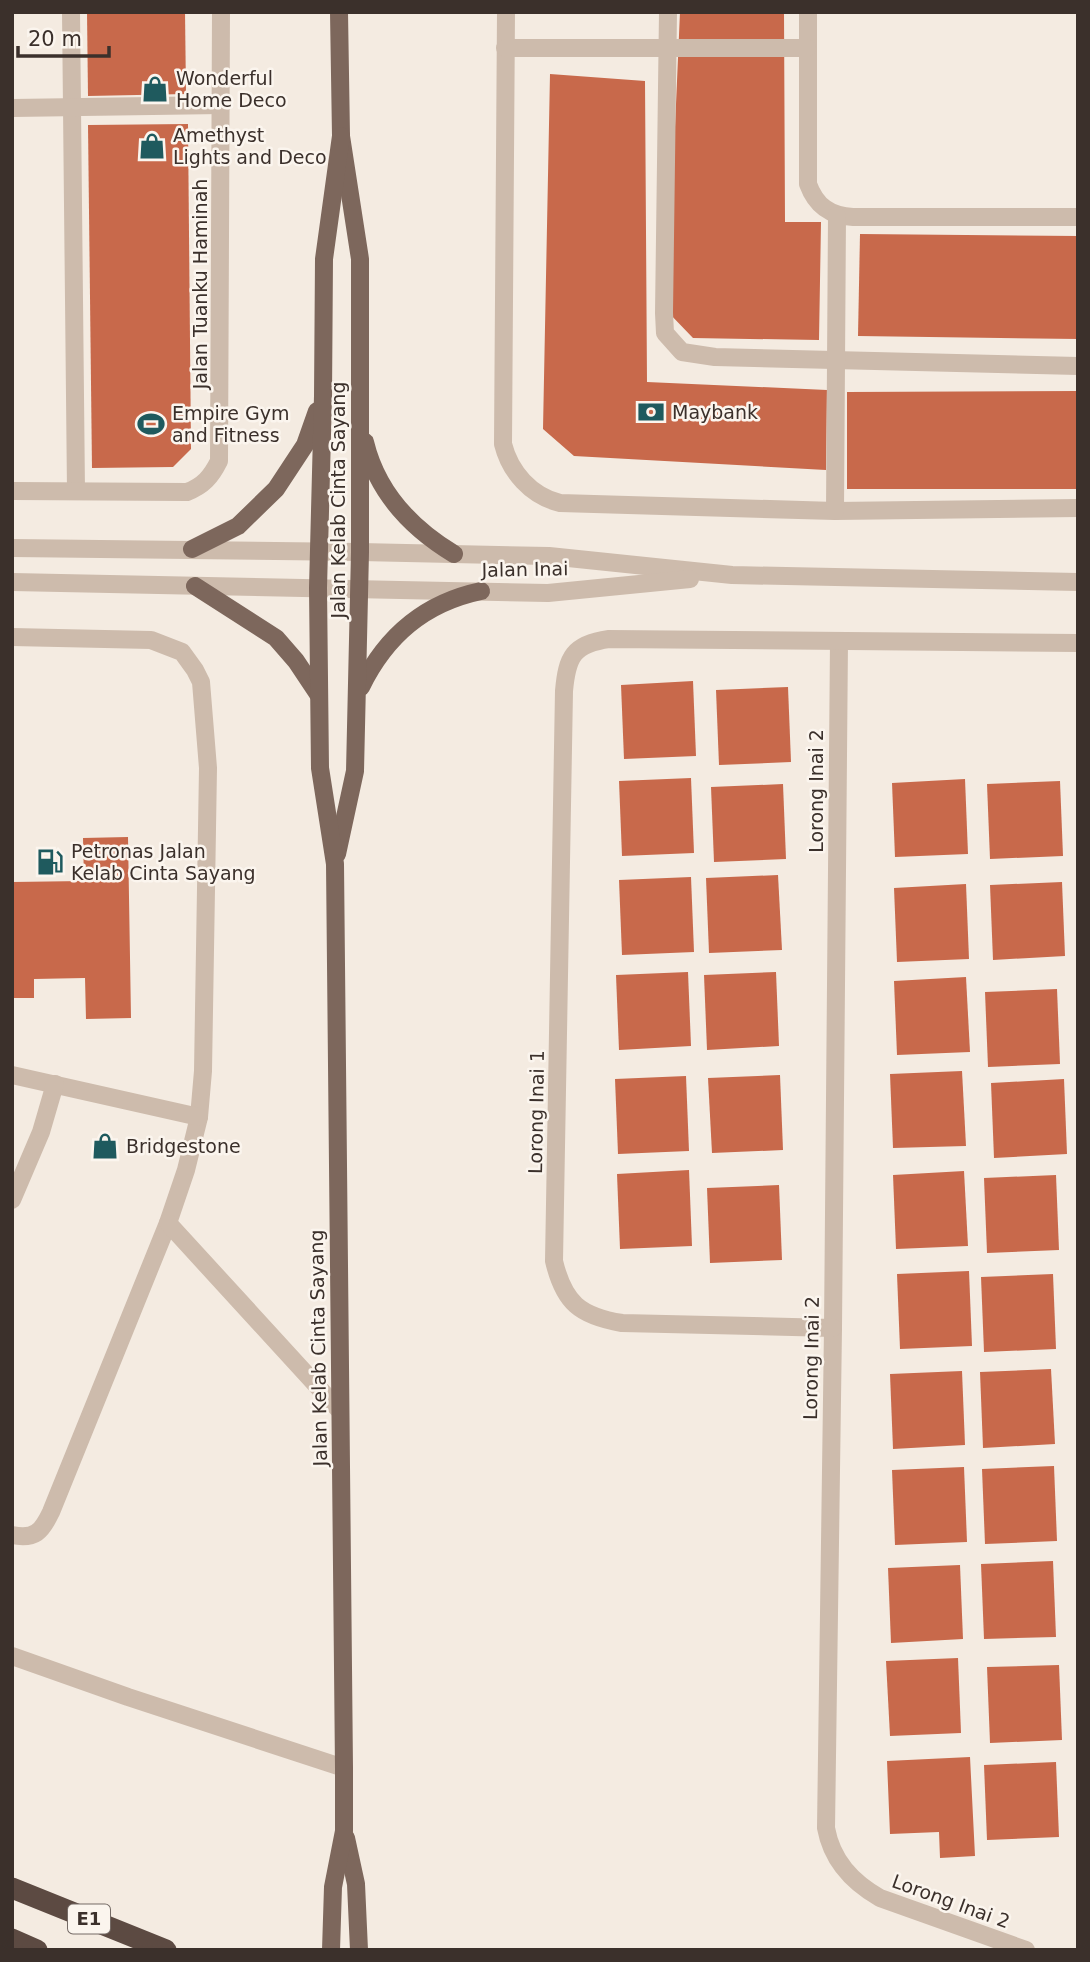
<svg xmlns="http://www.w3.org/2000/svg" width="1090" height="1962" viewBox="0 0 1090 1962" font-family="'DejaVu Sans',sans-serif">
	<rect width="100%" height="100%" fill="#f4ebe1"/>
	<!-- building -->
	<g fill="#c8694b">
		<polygon points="87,12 185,12 186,94 88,96"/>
		<polygon points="680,12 784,12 785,222 821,222 819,340 693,338 667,311"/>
		<polygon points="550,74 645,81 647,382 827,390 826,470 574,456 543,429"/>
		<polygon points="188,124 191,449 173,467 92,468 88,125"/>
		<polygon points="860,234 1078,236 1078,339 858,336"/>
		<polygon points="1078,391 1078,489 847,489 847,392"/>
		<polygon points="693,681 696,756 624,759 621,685"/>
		<polygon points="788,687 791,762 719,765 716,690"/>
		<polygon points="691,778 694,853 622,856 619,781"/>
		<polygon points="965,779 968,854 895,857 892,783"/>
		<polygon points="1060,781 1063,856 990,859 987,784"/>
		<polygon points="783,784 786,859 714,862 711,787"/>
		<polygon points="128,837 131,1018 86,1019 85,978 34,979 34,998 12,998 12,882 84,881 83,838"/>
		<polygon points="778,875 782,950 709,953 706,878"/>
		<polygon points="691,877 694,952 622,955 619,880"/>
		<polygon points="1062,882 1065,956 993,960 990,885"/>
		<polygon points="966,884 969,959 897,962 894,888"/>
		<polygon points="688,972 691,1046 619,1050 616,975"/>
		<polygon points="776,972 779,1046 707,1050 704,975"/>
		<polygon points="966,977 970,1052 897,1055 894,981"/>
		<polygon points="1057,989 1060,1064 988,1067 985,992"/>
		<polygon points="962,1071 966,1146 893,1148 890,1074"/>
		<polygon points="780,1075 783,1150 712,1153 708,1078"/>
		<polygon points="686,1076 689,1151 618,1154 615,1079"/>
		<polygon points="1064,1079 1067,1154 994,1158 991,1083"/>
		<polygon points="689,1170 692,1246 620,1249 617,1174"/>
		<polygon points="964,1171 968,1246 896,1249 893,1175"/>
		<polygon points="1056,1175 1059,1250 987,1253 984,1178"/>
		<polygon points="779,1185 782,1260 710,1263 707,1188"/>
		<polygon points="969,1271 972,1346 900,1349 897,1274"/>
		<polygon points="1053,1274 1056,1349 984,1352 981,1277"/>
		<polygon points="1051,1369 1055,1444 983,1448 980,1372"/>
		<polygon points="962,1371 965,1445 893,1449 890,1374"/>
		<polygon points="1054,1466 1057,1541 985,1544 982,1469"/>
		<polygon points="964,1467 967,1542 895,1545 892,1470"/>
		<polygon points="1053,1561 1056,1637 984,1639 981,1564"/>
		<polygon points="960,1565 963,1639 891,1643 888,1568"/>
		<polygon points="958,1658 961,1733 890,1736 886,1661"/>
		<polygon points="1059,1665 1062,1740 990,1743 987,1667"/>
		<polygon points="970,1757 975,1856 940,1858 939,1832 890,1834 887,1761"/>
		<polygon points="1056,1762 1059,1837 987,1840 984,1765"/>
	</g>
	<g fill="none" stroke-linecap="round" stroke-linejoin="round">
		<!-- minor -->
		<g stroke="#cdbbac" stroke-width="18">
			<polyline points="71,12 76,491"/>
			<path d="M 506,12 L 503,444 C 510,472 531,496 560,503 L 835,511 L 1078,508"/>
			<polyline points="668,12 664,313 665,333 682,352 715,357 1078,366"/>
			<path d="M 808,12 L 808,184 C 816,206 830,216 853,217 L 1078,217"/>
			<polyline points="505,48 807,48"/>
			<polyline points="12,108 222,105"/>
			<path d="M 12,491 L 187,492 C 203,486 211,477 219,461 L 221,12"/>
			<polyline points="835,511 837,216"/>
			<polyline points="12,548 360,552 549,556 732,575 1078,582"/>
			<polyline points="12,582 548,593 690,579"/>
			<path d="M 12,637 L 151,640 L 182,652 L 195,670 L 201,682 L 208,768 L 203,1071 L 199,1117 L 186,1170 L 168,1223 L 51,1512 C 42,1531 35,1540 12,1535"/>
			<path d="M 839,641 L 833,1328 L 826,1828 C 832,1861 852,1882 880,1898 L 1026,1950"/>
			<polyline points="12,1075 199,1117"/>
			<polyline points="12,1200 41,1132 55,1084"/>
			<polyline points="168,1223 340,1411"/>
			<path d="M 833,1328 L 622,1323 C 580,1316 564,1303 554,1261 L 564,691 C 567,657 573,644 609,639 L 1078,643"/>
			<polyline points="12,1656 128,1697 344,1768"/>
		</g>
		<!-- major -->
		<g stroke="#7d675c" stroke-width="18">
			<path d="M 365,442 C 377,492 411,528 454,554"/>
			<polyline points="192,549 238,526 276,489 305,445 317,411"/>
			<polyline points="195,586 276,638 296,661 318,694"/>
			<path d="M 361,687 C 386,636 424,603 481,591"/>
			<polyline points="337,854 355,771 360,552 360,259 341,136 339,12"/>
			<polyline points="346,1838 356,1884 359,1950"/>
			<polyline points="331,1950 333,1887 344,1831 344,1768 335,864 320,768 318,588 323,396 324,259 341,136"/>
		</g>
		<!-- highway -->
		<g stroke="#5c4a42" stroke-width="21">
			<polyline points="12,1888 166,1950"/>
			<polyline points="12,1939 37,1950"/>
		</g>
	</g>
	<!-- icons -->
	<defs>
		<g id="shop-bare" transform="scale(2.1)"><path d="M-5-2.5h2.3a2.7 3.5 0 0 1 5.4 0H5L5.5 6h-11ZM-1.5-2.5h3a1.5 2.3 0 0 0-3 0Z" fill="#1f5a5e" stroke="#fbf5ee" stroke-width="2.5" paint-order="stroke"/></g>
		<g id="bank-bare" transform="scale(2.1)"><path d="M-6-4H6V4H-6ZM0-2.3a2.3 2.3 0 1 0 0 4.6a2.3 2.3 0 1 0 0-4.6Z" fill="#1f5a5e" stroke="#fbf5ee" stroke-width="2.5" paint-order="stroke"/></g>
		<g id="stadium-bare" transform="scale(2.1)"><path d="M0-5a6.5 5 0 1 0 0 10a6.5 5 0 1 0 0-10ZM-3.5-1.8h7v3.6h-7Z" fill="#1f5a5e" stroke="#fbf5ee" stroke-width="2.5" paint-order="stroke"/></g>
		<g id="fuel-bare" transform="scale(2.1)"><path d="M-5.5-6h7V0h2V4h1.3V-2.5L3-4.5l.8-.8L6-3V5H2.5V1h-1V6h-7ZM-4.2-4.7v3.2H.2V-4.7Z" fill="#1f5a5e" stroke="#fbf5ee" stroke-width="2.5" paint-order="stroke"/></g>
	</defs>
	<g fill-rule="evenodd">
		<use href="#shop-bare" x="155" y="89"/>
		<use href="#shop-bare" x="152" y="146"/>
		<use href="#bank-bare" x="651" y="412"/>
		<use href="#stadium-bare" x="151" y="424"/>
		<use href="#fuel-bare" x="50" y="862"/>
		<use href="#shop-bare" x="105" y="1146"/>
	</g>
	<g text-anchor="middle" stroke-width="5" stroke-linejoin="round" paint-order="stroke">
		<!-- shield labels -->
		<rect fill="#fbf5ee" stroke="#756b66" stroke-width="2" x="68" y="1904.5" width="42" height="29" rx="5"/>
		<g font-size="18" font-weight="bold" fill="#3b302b">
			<text x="89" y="1925">E1</text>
		</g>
		<!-- poi labels -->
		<g font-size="19" fill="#3b302b" stroke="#fbf5ee" text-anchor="start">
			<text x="176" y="85">Wonderful<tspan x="176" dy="22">Home Deco</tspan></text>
			<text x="173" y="142">Amethyst<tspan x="173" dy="22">Lights and Deco</tspan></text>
			<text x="672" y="419">Maybank</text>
			<text x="172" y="420">Empire Gym<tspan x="172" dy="22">and Fitness</tspan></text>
			<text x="71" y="858">Petronas Jalan<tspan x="71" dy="22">Kelab Cinta Sayang</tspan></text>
			<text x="126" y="1153">Bridgestone</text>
		</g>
		<!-- street labels -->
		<g font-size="19" fill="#3b302b" stroke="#fbf5ee">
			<text transform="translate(200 284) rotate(-90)" y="7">Jalan Tuanku Haminah</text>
			<text transform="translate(338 500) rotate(-90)" y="7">Jalan Kelab Cinta Sayang</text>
			<text transform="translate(525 569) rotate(-1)" y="7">Jalan Inai</text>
			<text transform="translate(816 791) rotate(-90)" y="7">Lorong Inai 2</text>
			<text transform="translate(536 1112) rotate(-89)" y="7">Lorong Inai 1</text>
			<text transform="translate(318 1348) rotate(-91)" y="7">Jalan Kelab Cinta Sayang</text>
			<text transform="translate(811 1358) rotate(-89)" y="7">Lorong Inai 2</text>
			<text transform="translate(951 1901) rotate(20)" y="7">Lorong Inai 2</text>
		</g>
	</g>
	<!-- border -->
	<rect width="1090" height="1962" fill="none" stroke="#3b302b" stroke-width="28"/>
	<!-- scale -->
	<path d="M18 46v10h91v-10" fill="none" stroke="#3b302b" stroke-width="3.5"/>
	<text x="28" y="46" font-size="21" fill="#3b302b" stroke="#fbf5ee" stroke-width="5" paint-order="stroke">20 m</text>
</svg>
